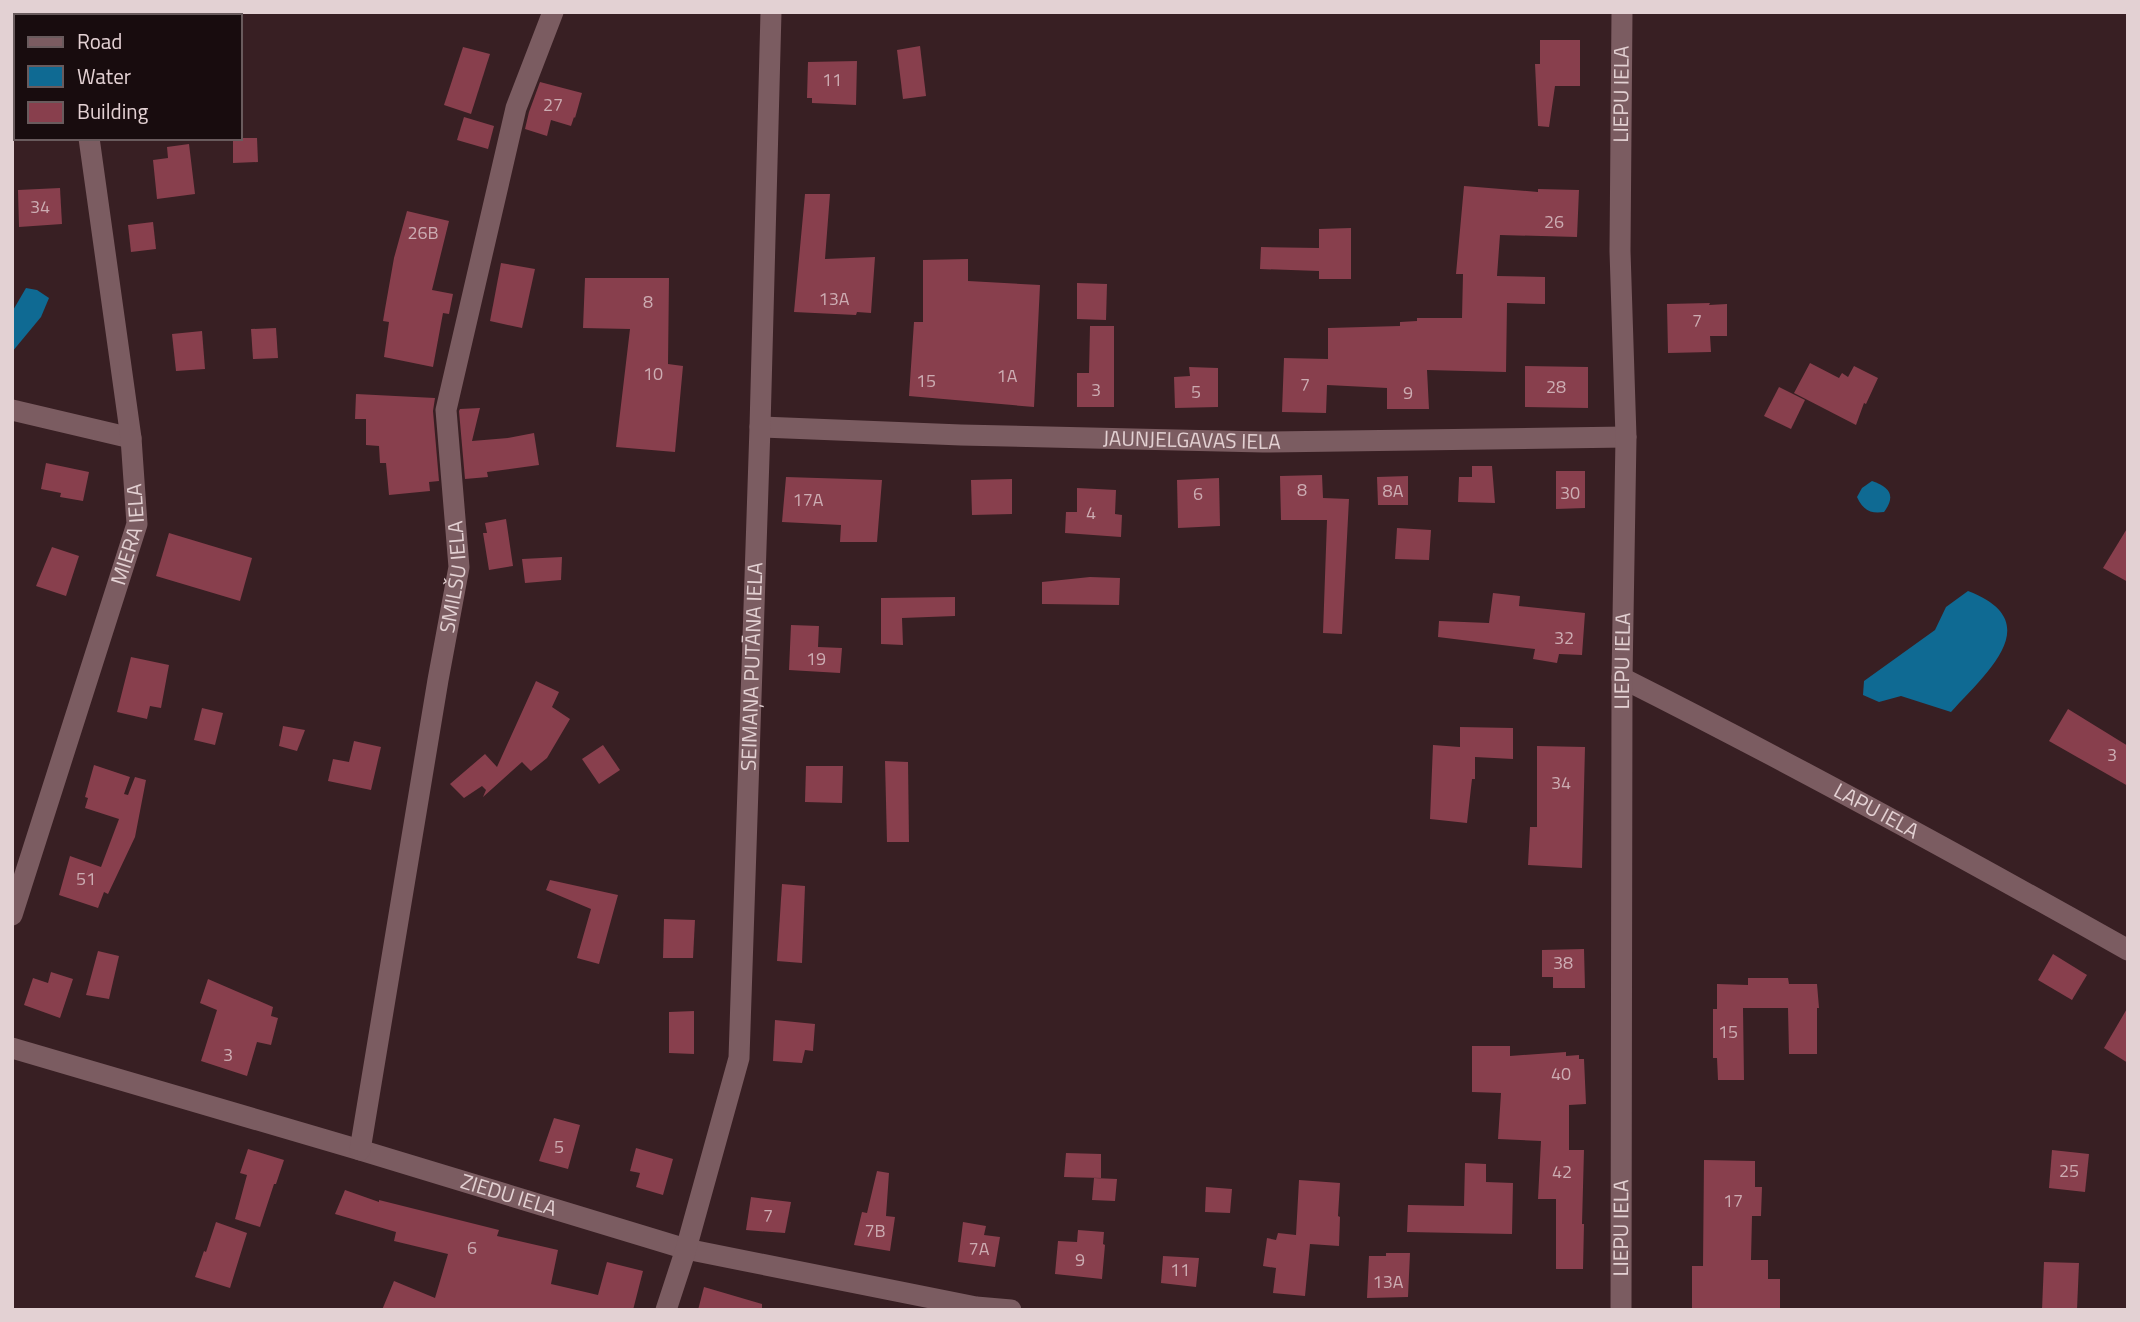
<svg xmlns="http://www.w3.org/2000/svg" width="2140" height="1322" viewBox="0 0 2140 1322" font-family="'Titillium Web',sans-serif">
	<rect width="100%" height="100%" fill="#381f23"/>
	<!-- water -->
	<g fill="#0f6a93">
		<polygon points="26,288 37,290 49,298 41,317 12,352 12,312"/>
		<path d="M 1872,481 C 1890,487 1896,496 1884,512 C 1870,514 1863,510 1857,497 L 1862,488 Z"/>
		<path d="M 1968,591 C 2049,622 1985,674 1951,712 L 1901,696 L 1879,702 L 1863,695 L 1864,681 L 1935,630 L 1946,607 Z"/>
	</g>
	<!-- building -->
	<g fill="#883f4d">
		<polygon points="1540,40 1580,40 1580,86 1555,86 1549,127 1538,126 1535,64 1540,64"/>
		<polygon points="920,46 926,96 903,99 897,50"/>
		<polygon points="463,47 490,54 471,114 444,105"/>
		<polygon points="857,61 856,105 812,103 812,98 807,98 808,62"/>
		<polygon points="540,82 582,93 575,118 574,117 571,126 551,120 547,136 525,129 529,112"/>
		<polygon points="464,117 494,126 488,149 457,140"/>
		<polygon points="233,138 257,138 258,162 233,163"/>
		<polygon points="189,144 195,194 157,199 153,160 168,158 167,147"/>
		<polygon points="1464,186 1538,192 1538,189 1579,190 1577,237 1500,235 1497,276 1545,277 1545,304 1507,303 1506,372 1427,370 1429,409 1387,409 1387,388 1327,385 1326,413 1282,412 1284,358 1328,359 1328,328 1400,326 1400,322 1417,321 1417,318 1462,318 1463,274 1456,274"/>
		<polygon points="60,188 62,224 19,227 18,190"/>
		<polygon points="805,194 830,194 825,259 875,257 871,313 857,312 856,315 794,312"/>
		<polygon points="407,211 449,221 432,290 453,294 449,314 443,313 433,367 384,357 389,322 383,321 385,309 394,258"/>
		<polygon points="153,222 156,249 131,252 128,225"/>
		<polygon points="1351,228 1351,279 1319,279 1319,271 1260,269 1261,247 1319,248 1319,229"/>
		<polygon points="968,259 968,281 1040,285 1034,407 909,396 914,322 923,322 923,260"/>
		<polygon points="501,263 535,269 522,328 490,321"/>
		<polygon points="585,278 669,278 668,364 683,366 675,452 616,447 630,329 583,328"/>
		<polygon points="1077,283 1107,284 1106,320 1077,319"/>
		<polygon points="1710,303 1709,305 1727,304 1727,336 1710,336 1711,352 1668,353 1667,304"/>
		<polygon points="1090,326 1114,326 1114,407 1077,407 1077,373 1089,373"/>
		<polygon points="276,328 278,358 253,359 251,329"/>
		<polygon points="202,331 205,369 176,371 172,334"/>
		<polygon points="1810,363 1839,378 1842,373 1848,377 1854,366 1878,378 1866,404 1864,403 1856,425 1794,393"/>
		<polygon points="1525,366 1588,367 1588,408 1525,407"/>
		<polygon points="1189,367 1218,368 1218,407 1175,408 1174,377 1190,376"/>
		<polygon points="1779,387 1805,400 1791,429 1764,416"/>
		<polygon points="356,394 435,398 433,411 439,481 429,482 430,491 389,495 386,463 380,463 379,446 366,445 366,419 355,419"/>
		<polygon points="480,408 472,441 508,438 534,433 539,465 487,472 488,477 465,479 459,411 460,409"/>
		<polygon points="46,463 89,472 83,501 60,497 61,493 41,489"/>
		<polygon points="1472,466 1492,466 1495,503 1458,502 1459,477 1472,477"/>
		<polygon points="1556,471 1585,471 1585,508 1556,509"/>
		<polygon points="1322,475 1323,498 1349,499 1342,634 1323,633 1327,520 1281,520 1280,476"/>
		<polygon points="1408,476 1408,505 1378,505 1377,477"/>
		<polygon points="786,477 882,480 877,542 840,542 841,525 782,522"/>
		<polygon points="1219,478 1220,526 1178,528 1177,480"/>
		<polygon points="1012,479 1012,514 972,515 971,480"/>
		<polygon points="1077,488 1116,490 1115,514 1122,515 1121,537 1065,533 1066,512 1077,512"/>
		<polygon points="506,519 513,566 489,570 483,533 487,533 485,523"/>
		<polygon points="2128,527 2128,582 2103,568"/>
		<polygon points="1397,528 1431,530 1429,560 1395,559"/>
		<polygon points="169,533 252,558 240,601 156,576"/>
		<polygon points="52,547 79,556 66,596 36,586"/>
		<polygon points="562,557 561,580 525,583 522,559"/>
		<polygon points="1090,577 1120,578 1119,605 1042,604 1042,582"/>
		<polygon points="1493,593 1520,596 1519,606 1585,613 1582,655 1559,654 1557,663 1533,659 1535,649 1438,637 1439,621 1489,623"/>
		<polygon points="955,597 955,616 902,618 903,645 881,644 881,598"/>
		<polygon points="791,625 819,626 818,647 842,648 840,673 789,670"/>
		<polygon points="131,657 169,665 161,708 150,706 147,719 117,712"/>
		<polygon points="536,681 559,692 552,707 570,719 547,758 531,771 522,762 483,797 486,790 482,786 464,798 450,784 485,754 497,767"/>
		<polygon points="202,708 223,713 215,745 194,740"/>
		<polygon points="2068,709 2128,746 2128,786 2049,741"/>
		<polygon points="283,726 305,730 297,751 279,746"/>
		<polygon points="1460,727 1513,728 1513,759 1475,757 1475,779 1472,779 1467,823 1430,819 1433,745 1460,747"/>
		<polygon points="354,741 381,747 371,790 328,781 333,759 349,762"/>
		<polygon points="603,745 620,770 599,784 582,759"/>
		<polygon points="1537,746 1585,747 1582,868 1528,865 1530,827 1537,827"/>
		<polygon points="885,761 908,762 909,842 887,842"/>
		<polygon points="94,765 130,777 124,794 128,795 135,777 146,780 135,837 108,894 104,892 98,908 59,895 70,856 101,867 119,819 85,808 88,798 85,797"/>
		<polygon points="806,766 843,766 842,803 805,802"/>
		<polygon points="550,880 618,895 599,964 577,958 591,909 546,890"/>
		<polygon points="782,884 805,886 802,963 777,961"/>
		<polygon points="664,919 695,920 693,958 663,958"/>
		<polygon points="1584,949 1585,988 1553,988 1553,977 1542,977 1542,950"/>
		<polygon points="98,951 119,956 109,999 86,995"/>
		<polygon points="2053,954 2087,975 2072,1000 2038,980"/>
		<polygon points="51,972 73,979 60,1018 24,1005 33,978 48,983"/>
		<polygon points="1748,978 1788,978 1789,984 1817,984 1819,1008 1817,1008 1817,1054 1789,1054 1788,1008 1743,1008 1744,1080 1718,1080 1717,1058 1713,1058 1713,1009 1717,1009 1717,984 1748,985"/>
		<polygon points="208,979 273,1007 271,1016 278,1018 271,1045 257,1042 247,1076 201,1061 217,1010 200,1003"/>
		<polygon points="2128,1007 2128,1063 2104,1048"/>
		<polygon points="694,1011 694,1054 669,1053 669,1012"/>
		<polygon points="775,1020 815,1024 813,1051 805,1050 802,1063 773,1061"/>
		<polygon points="1472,1046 1510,1046 1510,1056 1566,1052 1566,1056 1579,1055 1579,1059 1584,1059 1586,1104 1569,1105 1569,1150 1584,1150 1582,1224 1584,1224 1583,1269 1556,1269 1556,1199 1538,1199 1541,1141 1498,1139 1501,1093 1472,1092"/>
		<polygon points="554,1118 580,1125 568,1169 539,1161"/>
		<polygon points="636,1148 673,1159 663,1195 636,1187 640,1173 630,1171"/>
		<polygon points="248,1149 284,1160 276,1184 274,1184 260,1227 235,1219 247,1175 240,1173"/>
		<polygon points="2052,1150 2089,1154 2085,1192 2049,1188"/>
		<polygon points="1066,1153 1101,1154 1101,1178 1064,1177"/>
		<polygon points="1704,1160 1755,1161 1755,1187 1762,1187 1761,1216 1752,1216 1751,1260 1768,1260 1768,1279 1780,1279 1780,1310 1692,1310 1692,1266 1703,1266"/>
		<polygon points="1465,1163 1486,1164 1486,1182 1513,1183 1512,1234 1407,1232 1408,1205 1464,1206"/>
		<polygon points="877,1171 889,1173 886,1216 895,1217 890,1251 854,1245 862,1212 867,1213"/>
		<polygon points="1094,1178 1117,1179 1115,1201 1092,1200"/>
		<polygon points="1299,1180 1340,1183 1338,1216 1340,1217 1339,1246 1310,1244 1305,1296 1273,1293 1276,1268 1263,1266 1267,1238 1276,1240 1278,1233 1296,1235"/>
		<polygon points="1206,1187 1232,1189 1230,1213 1205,1212"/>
		<polygon points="345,1190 379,1202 379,1200 499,1230 497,1236 558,1250 551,1284 598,1295 607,1262 643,1271 633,1310 382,1310 394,1281 435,1298 448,1254 394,1241 396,1232 335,1214"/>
		<polygon points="751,1197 791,1202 785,1233 746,1230"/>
		<polygon points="216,1222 247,1233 230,1288 195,1277 204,1251 206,1252"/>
		<polygon points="963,1222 986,1226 984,1235 1000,1237 995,1267 958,1262"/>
		<polygon points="1078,1230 1104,1232 1103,1244 1105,1245 1102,1279 1055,1274 1058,1241 1077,1242"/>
		<polygon points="1386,1253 1410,1253 1408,1297 1367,1298 1369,1256 1386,1256"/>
		<polygon points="1163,1256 1199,1258 1196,1287 1161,1283"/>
		<polygon points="2044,1262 2079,1263 2077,1310 2042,1310"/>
		<polygon points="704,1287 762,1304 762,1310 698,1310"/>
	</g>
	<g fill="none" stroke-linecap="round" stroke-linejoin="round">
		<!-- minor -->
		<g stroke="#7b5c61" stroke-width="21">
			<polyline points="82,12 82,16"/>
			<polyline points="12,410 131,438"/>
			<path id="s1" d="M 760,427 L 961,435 L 1263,442 L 1626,437"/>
			<path id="s2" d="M 1622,678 C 1793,764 1961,856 2128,950"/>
			<path id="s3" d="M 12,915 L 137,524 L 131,438 L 89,138"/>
			<path id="s4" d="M 12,1048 L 360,1150 L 686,1249 L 976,1307 L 1011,1310"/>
			<path id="s5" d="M 360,1150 L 438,680 L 459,567 L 446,410 L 516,108 L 553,12"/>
			<path id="s6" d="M 666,1310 L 686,1249 L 739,1058 L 760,427 L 771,12"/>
			<path id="s7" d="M 1621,1310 L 1622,678 L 1626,437 L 1620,251 L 1622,12"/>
		</g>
	</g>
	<g text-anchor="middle" stroke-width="6" stroke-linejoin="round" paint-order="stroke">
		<!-- number labels -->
		<g font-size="18" fill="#ccacb2">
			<text x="832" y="86">11</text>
			<text x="553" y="111">27</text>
			<text x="40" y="213">34</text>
			<text x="1554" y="228">26</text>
			<text x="423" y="239">26B</text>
			<text x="834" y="305">13A</text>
			<text x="648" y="308">8</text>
			<text x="1697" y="327">7</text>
			<text x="653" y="380">10</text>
			<text x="1007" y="382">1A</text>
			<text x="926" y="387">15</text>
			<text x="1305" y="391">7</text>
			<text x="1556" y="393">28</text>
			<text x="1096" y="396">3</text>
			<text x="1196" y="398">5</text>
			<text x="1408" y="399">9</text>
			<text x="1302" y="496">8</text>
			<text x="1393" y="497">8A</text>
			<text x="1570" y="499">30</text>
			<text x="1198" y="500">6</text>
			<text x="808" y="506">17A</text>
			<text x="1091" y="519">4</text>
			<text x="1564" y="644">32</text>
			<text x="816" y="665">19</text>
			<text x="2112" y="761">3</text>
			<text x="1561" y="789">34</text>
			<text x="86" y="885">51</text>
			<text x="1563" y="969">38</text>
			<text x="1728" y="1038">15</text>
			<text x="228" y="1061">3</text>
			<text x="1561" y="1080">40</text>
			<text x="559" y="1153">5</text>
			<text x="2069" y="1177">25</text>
			<text x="1562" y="1178">42</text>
			<text x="1733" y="1207">17</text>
			<text x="768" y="1222">7</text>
			<text x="875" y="1237">7B</text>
			<text x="472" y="1254">6</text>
			<text x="979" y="1255">7A</text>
			<text x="1080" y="1266">9</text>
			<text x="1180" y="1276">11</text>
			<text x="1388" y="1288">13A</text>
		</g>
		<!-- street labels -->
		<g font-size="21" fill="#e3d1d3" stroke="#180c0e">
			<text dy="7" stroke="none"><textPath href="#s7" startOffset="1216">LIEPU IELA</textPath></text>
			<text dy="7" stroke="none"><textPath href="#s1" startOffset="432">JAUNJELGAVAS IELA</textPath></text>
			<text dy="7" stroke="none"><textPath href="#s3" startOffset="399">MIERA IELA</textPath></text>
			<text dy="7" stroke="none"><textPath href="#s5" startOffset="581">SMILŠU IELA</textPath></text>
			<text dy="7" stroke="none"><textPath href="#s7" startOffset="649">LIEPU IELA</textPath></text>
			<text dy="7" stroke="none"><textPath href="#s6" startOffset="654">SEIMAŅA PUTĀNA IELA</textPath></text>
			<text dy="7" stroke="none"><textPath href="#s2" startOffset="287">LAPU IELA</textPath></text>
			<text dy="7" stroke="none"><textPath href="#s4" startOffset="518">ZIEDU IELA</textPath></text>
			<text dy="7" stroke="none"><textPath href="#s7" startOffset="82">LIEPU IELA</textPath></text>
		</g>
	</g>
	<!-- border -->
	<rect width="2140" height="1322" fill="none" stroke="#e3d1d3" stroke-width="28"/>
	<!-- legend -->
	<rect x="14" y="14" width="228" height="126" fill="#180c0e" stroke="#695b5d" stroke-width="2"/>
	<rect x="28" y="37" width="35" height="10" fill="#7b5c61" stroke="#695b5d" stroke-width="2"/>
	<text x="77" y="49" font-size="21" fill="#e3d1d3">Road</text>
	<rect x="28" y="66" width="35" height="21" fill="#0f6a93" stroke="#695b5d" stroke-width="2"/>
	<text x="77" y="84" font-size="21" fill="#e3d1d3">Water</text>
	<rect x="28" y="102" width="35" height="21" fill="#883f4d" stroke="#695b5d" stroke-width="2"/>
	<text x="77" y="119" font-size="21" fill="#e3d1d3">Building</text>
</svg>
